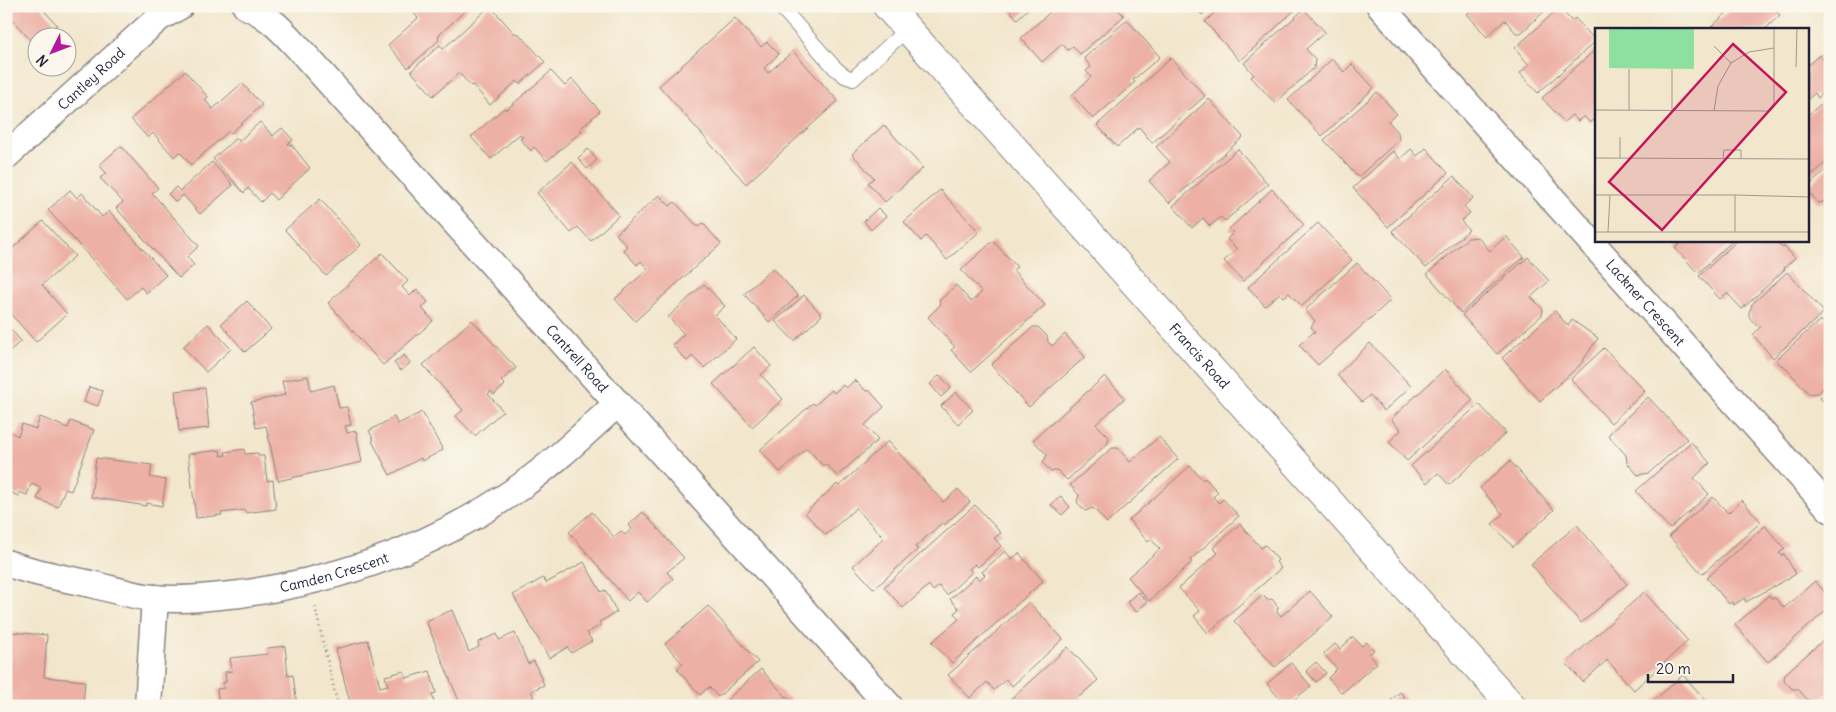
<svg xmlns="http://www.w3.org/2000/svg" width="1836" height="712" viewBox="0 0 1836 712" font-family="Delius,sans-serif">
	<rect width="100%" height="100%" fill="#fbf7ec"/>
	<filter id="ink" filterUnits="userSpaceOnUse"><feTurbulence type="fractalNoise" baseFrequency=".02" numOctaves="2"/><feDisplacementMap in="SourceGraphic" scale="10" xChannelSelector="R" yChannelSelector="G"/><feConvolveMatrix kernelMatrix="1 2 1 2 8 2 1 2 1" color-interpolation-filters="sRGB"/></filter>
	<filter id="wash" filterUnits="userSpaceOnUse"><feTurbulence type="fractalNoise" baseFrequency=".0096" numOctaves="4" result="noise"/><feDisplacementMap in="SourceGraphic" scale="20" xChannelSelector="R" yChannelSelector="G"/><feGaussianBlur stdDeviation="1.12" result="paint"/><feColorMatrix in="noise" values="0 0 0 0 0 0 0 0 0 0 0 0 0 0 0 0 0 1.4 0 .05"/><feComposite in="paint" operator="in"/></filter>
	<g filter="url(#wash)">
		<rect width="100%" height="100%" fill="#f2e6cc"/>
		<g id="blocks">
			<!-- building -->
			<g fill="#edb0a5">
				<polygon points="6,6 40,6 57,25 43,38 38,38 38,43 35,45 6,13"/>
				<polygon points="408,6 470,6 438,36 439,40 408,68 388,45 418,18"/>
				<polygon points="490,6 514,33 519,34 545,62 520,84 517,81 490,105 473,85 471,86 459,73 433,96 411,71 440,45 443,49"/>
				<polygon points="1006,6 1031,6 1017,19"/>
				<polygon points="1057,6 1115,6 1124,16 1080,54 1073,46 1068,50 1062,44 1042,62 1021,38"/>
				<polygon points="1194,6 1212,6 1202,15"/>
				<polygon points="1221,6 1299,6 1240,61 1205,22"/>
				<polygon points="1476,6 1550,6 1521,33 1516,33 1505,20 1487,37 1467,14"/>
				<polygon points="1734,6 1771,6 1780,15 1765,29 1709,29"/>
				<polygon points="1559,8 1572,21 1575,18 1596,41 1538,93 1520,73 1529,65 1515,48"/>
				<polygon points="1304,9 1325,32 1306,49 1315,59 1314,68 1275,103 1251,77 1254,75 1244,63"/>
				<polygon points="735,18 761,47 767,42 779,54 764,68 768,73 793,51 838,101 746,184 659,86"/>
				<polygon points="1127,20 1160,57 1133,80 1135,82 1093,119 1072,95 1091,77 1086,71 1091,67 1084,58"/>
				<polygon points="1596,49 1596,118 1590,123 1584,116 1578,121 1572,115 1564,122 1542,98"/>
				<polygon points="1819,55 1830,67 1830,87 1818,98 1815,93 1807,100 1807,66"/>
				<polygon points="1171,58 1205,96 1152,143 1139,127 1117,147 1097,125"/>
				<polygon points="1332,59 1344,72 1352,64 1374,88 1322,136 1288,100"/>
				<polygon points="185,71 208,97 205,100 213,109 242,83 262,105 231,133 229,131 191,165 180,152 174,157 153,133 148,138 131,119"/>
				<polygon points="551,71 565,86 572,79 600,111 580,129 582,131 547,161 534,147 531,151 520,139 523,137 520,134 491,159 471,137 504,108 506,110"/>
				<polygon points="1377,92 1397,114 1388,121 1398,132 1399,140 1358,177 1324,140"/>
				<polygon points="1830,96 1830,159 1807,179 1807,116"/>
				<polygon points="1209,99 1243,137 1169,203 1149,181 1170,162 1156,147"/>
				<polygon points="260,122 273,136 282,128 293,140 288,144 290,146 291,144 310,168 276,200 270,193 261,202 248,188 244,193 213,159 236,138 239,141"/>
				<polygon points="884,125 923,168 885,202 868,183 874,178 852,154"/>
				<polygon points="121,146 158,188 152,193 199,246 187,257 194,265 179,278 116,208 123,202 100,178 106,173 99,165"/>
				<polygon points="1426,148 1448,173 1388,227 1353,188 1393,151 1400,159 1411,149 1417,156"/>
				<polygon points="588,149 597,160 587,169 578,158"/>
				<polygon points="1238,149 1268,184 1225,221 1221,217 1210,226 1203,218 1192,228 1173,206"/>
				<polygon points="212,162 233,185 200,214 183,195 176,202 168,194 176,187 180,191"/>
				<polygon points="572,162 619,215 591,241 578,227 571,233 537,193"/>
				<polygon points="1830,166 1830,204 1827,201 1818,203 1810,193 1809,186"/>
				<polygon points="1454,176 1473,198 1464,206 1470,213 1461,221 1469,230 1426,268 1392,231"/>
				<polygon points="1272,189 1304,225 1243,281 1224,261 1237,249 1227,239 1233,233 1229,229"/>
				<polygon points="70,190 77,198 82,193 102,217 109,211 166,275 146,293 141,287 127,299 48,210"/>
				<polygon points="940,190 979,232 947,260 926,236 921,241 904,222"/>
				<polygon points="659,195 670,206 675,202 698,227 703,223 721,244 635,321 615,299 648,269 641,261 637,265 623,250 627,246 616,234"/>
				<polygon points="320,199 361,245 326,276 285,230"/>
				<polygon points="878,208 886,216 871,230 864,221"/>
				<polygon points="43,221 75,256 42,285 67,314 36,342 6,309 6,254"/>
				<polygon points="1318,223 1352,260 1302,306 1289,293 1284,297 1280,293 1265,306 1248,287"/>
				<polygon points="1506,236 1524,257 1461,313 1427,274 1468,238 1478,237 1490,251"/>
				<polygon points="1684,240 1734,240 1698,273 1675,248"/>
				<polygon points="1738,240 1775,240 1783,248 1784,246 1795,258 1784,268 1785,269 1742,309 1727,293 1720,299 1699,276"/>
				<polygon points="993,241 1017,267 1013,270 1045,305 971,372 951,350 955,347 928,317 941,304 939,301 956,285 971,302 982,292 961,270"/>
				<polygon points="382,253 408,281 402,287 410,296 417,289 428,302 422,308 433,321 383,365 328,303"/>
				<polygon points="1528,257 1549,281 1531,297 1543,309 1542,315 1497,354 1462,315"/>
				<polygon points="1357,263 1391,300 1318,365 1299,345 1315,331 1311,327 1315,321 1305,310"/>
				<polygon points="773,268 798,296 769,322 744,294"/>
				<polygon points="1787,272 1824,312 1773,358 1753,335 1761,326 1756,325 1749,317 1749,312 1752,306 1751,305"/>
				<polygon points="704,284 725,306 715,315 736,339 704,368 692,356 687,361 672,345 684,334 668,317"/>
				<polygon points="804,295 822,315 794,341 775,321"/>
				<polygon points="247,301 271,329 245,352 221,324"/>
				<polygon points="1555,311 1568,326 1572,320 1598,338 1580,365 1540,401 1502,358"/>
				<polygon points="1827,317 1830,320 1830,382 1818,393 1809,394 1783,365 1782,366 1776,360 1820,320 1822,322"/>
				<polygon points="472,320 516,368 501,381 505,385 494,395 491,391 488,394 503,411 475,436 456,416 463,410 423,365"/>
				<polygon points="208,324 231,349 206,372 183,347"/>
				<polygon points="9,327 21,341 6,354 6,329"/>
				<polygon points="1033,327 1038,327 1047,336 1048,342 1052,346 1065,334 1085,357 1029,407 991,365"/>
				<polygon points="1370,343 1411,386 1384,411 1370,395 1362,402 1337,375"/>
				<polygon points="754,347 771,366 761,375 783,399 752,427 713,384"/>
				<polygon points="1604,348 1645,391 1611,423 1571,379"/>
				<polygon points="404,355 410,363 401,371 394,363"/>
				<polygon points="1445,369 1473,400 1407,461 1389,442 1401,430 1391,419"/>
				<polygon points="940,375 951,388 941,397 930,384"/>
				<polygon points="308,376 311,391 334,385 339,408 347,407 351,425 345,426 347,433 356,431 362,462 278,481 266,426 256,428 251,402 285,395 282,381"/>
				<polygon points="1105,376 1125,398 1096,424 1109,437 1108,443 1067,480 1057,470 1051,472 1043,463 1047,455 1033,440"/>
				<polygon points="855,380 867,392 869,390 884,407 865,425 878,440 837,476 826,464 823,466 807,448 780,472 760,450 813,403 815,405 832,390 834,393 843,385 846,388"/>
				<polygon points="89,387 103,391 98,406 84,402"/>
				<polygon points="205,388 209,428 179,431 175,391"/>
				<polygon points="1830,390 1830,408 1820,398"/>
				<polygon points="956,392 973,410 958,424 941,406"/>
				<polygon points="1648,397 1687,439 1649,473 1638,475 1627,463 1626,455 1608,435"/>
				<polygon points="1479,404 1506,433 1449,485 1438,473 1427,483 1411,466"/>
				<polygon points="422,412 443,450 422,461 421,458 390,475 372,441 374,440 369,431 394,417 398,424"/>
				<polygon points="40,417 68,428 71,421 94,430 71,491 65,489 58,507 37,499 41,488 31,484 27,495 19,492 19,496 6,491 6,442 10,432 18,436 22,424 36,429"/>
				<polygon points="1159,437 1178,459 1107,523 1093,508 1085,511 1077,502 1079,495 1070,485 1112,448 1118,448 1130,462"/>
				<polygon points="888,441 943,502 958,489 970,502 944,525 942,523 915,547 918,549 874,589 853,566 884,538 856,508 826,535 805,513 837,484 839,486"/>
				<polygon points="1691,442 1710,463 1694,478 1709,494 1670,529 1636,491"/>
				<polygon points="244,449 245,454 258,453 258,456 264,456 267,481 273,480 276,509 245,513 245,510 221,513 222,515 196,518 188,454 220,450 221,456 226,455 225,452"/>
				<polygon points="96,458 152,465 150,477 166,480 162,506 146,503 146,506 91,497"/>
				<polygon points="1510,461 1554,510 1513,547 1492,524 1503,514 1480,488"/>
				<polygon points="1190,466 1203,480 1205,478 1218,492 1213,497 1219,503 1223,499 1239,516 1190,560 1192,562 1149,601 1128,577 1160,549 1151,539 1148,542 1129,520"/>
				<polygon points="1061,496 1070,507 1062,515 1051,505"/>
				<polygon points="1713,497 1728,513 1742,500 1761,522 1702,574 1669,536"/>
				<polygon points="975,505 1001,533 994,538 1001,546 978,567 975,564 969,569 972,572 947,595 939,586 933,591 929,585 903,608 884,587"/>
				<polygon points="592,512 614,537 621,531 625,535 632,529 629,525 643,512 684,558 667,572 673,579 647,602 638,592 628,601 569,532"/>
				<polygon points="1240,524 1261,548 1265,545 1278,560 1276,562 1281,568 1208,633 1194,616 1200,611 1179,588 1218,553 1213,548"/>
				<polygon points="1577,525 1627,584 1581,623 1531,564"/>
				<polygon points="1765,526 1785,549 1779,553 1782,556 1784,554 1796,574 1746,602 1744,598 1734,605 1732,602 1729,604 1707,578"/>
				<polygon points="1005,551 1012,559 1019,553 1043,581 952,663 932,642 959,619 954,613 959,609 950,599 976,576 979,580 985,575 982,572"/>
				<polygon points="584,562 601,592 605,590 617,612 599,622 601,625 587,633 592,641 571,653 568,647 549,658 513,595 543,578 546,583"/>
				<polygon points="1815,581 1830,598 1830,607 1768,662 1735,625 1769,595 1771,598 1775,598 1784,608"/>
				<polygon points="1310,591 1333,617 1275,667 1234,621 1263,595 1267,600 1272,599 1278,607 1277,611 1281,616"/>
				<polygon points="1138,592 1147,602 1136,612 1127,602"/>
				<polygon points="1644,592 1688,641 1634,690 1607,660 1583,682 1566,663"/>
				<polygon points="1029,602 1063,639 1012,686 1006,679 994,690 987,682 970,698 948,675"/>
				<polygon points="708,606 758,662 718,697 709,687 700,695 677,669 683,664 665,644"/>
				<polygon points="452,610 469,652 479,647 478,642 497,634 499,640 515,633 528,664 534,661 544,685 531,691 534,697 513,706 461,706 426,621"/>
				<polygon points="6,625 9,625 9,632 47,635 44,677 85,681 83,706 6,705"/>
				<polygon points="1830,634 1830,692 1813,706 1798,689 1792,689 1784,680 1785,674"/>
				<polygon points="1353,637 1362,646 1366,642 1374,650 1369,654 1377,663 1342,693 1328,678 1337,669 1324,654 1335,644 1340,649"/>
				<polygon points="368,640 380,687 388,685 385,676 404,671 406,678 430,671 436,693 432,694 435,706 351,706 336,649"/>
				<polygon points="285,646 288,676 293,675 297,706 219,706 217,689 224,688 223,682 226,682 225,672 232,671 230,658 268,654 267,648"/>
				<polygon points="1068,647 1098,680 1069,706 1003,706"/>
				<polygon points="1316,662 1326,673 1316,682 1306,671"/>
				<polygon points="1291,663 1311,686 1286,706 1267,684"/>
				<polygon points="761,669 786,697 787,696 796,706 732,706 727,700"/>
				<polygon points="1683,675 1711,706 1648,706"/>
				<polygon points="1400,692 1412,706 1385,706"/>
			</g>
		</g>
	</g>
	<g filter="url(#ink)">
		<use href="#blocks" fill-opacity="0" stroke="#8a8484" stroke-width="1"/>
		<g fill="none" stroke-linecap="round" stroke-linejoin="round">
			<!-- service casing -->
			<g stroke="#8a8484" stroke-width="16">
				<polyline id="service" points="780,6 835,68 845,76 853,79 907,29"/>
			</g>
			<!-- minor casing -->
			<g stroke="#8a8484" stroke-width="29">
				<g id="minor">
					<path id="s1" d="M 246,6 C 272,17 284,33 303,53 L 889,706"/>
					<path id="s2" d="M 1380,6 L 1830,509"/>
					<path id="s3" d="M 6,156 L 144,31 L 159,18 L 180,6"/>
					<path id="s4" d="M 6,563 C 34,573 62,578 91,584 C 112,589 132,596 153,598 C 182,601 212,597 240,594 C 341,580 436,546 520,487 C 555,462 586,432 618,403"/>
					<polyline points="148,706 155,598"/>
				</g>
			</g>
			<!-- tertiary casing -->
			<g stroke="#8a8484" stroke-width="30">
				<g id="tertiary">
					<path id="s5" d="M 887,6 L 1512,706"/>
				</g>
			</g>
			<!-- path -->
			<polyline stroke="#8a8484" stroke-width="3" stroke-dasharray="1 4" stroke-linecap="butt" points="315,607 338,706"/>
			<!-- service -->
			<use href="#service" stroke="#fff" stroke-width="14"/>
			<!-- minor -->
			<use href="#minor" stroke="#fff" stroke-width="26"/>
			<!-- tertiary -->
			<use href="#tertiary" stroke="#fff" stroke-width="28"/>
		</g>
	</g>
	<g text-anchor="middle" stroke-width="4.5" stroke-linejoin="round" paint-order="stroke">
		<!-- street labels -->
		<g font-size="14" fill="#22223b" stroke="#fbf7ec">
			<text dy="5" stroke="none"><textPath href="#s3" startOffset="115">Cantley Road</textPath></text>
			<text dy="5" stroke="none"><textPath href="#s2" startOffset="398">Lackner Crescent</textPath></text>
			<text dy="5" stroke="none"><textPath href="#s5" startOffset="469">Francis Road</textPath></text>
			<text dy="5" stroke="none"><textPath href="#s1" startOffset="485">Cantrell Road</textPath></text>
			<text dy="5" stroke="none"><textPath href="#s4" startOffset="335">Camden Crescent</textPath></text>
		</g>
	</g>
	<!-- overview -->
	<g transform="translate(1595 28)">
		<rect width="214" height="214" fill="#f2e6cc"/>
		<path d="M 14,0 L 99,0 L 99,41 L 14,40 Z" fill="#8ee0a0"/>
		<path fill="none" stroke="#9f9892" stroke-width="1" d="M 119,18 L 136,35M 201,39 L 202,0M 34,41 L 34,82M 0,82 L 173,83 L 179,75 L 179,0M 77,83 L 77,41M 119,83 L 123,58 L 136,35 L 154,24 L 179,20M 25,109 L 25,130M 0,130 L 214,131M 128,130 L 129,122 L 146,122 L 146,130M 0,167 L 140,167 L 140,204M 140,167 L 214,169M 0,204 L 214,204M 13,204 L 15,167"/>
		<path fill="#c2185b" fill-opacity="0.15" stroke="#c2185b" stroke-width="2.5" d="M 138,16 L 191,64 L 67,202 L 14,154 Z"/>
		<rect width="214" height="214" fill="none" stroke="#22223b" stroke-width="2.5"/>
	</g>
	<!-- margin -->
	<rect width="1836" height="712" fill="none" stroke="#fbf7ec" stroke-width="25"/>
	<!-- north arrow -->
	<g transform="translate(52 52) rotate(228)"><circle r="24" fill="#fbf7ec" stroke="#a4a2a5"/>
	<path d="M0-4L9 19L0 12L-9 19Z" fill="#b5179e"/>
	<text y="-8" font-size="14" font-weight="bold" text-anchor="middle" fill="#22223b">N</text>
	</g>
	<!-- scale -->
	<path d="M1648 674v8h85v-8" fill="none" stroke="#22223b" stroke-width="2.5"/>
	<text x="1656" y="674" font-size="15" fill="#22223b" stroke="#fbf7ec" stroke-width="4" paint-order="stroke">20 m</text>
</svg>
